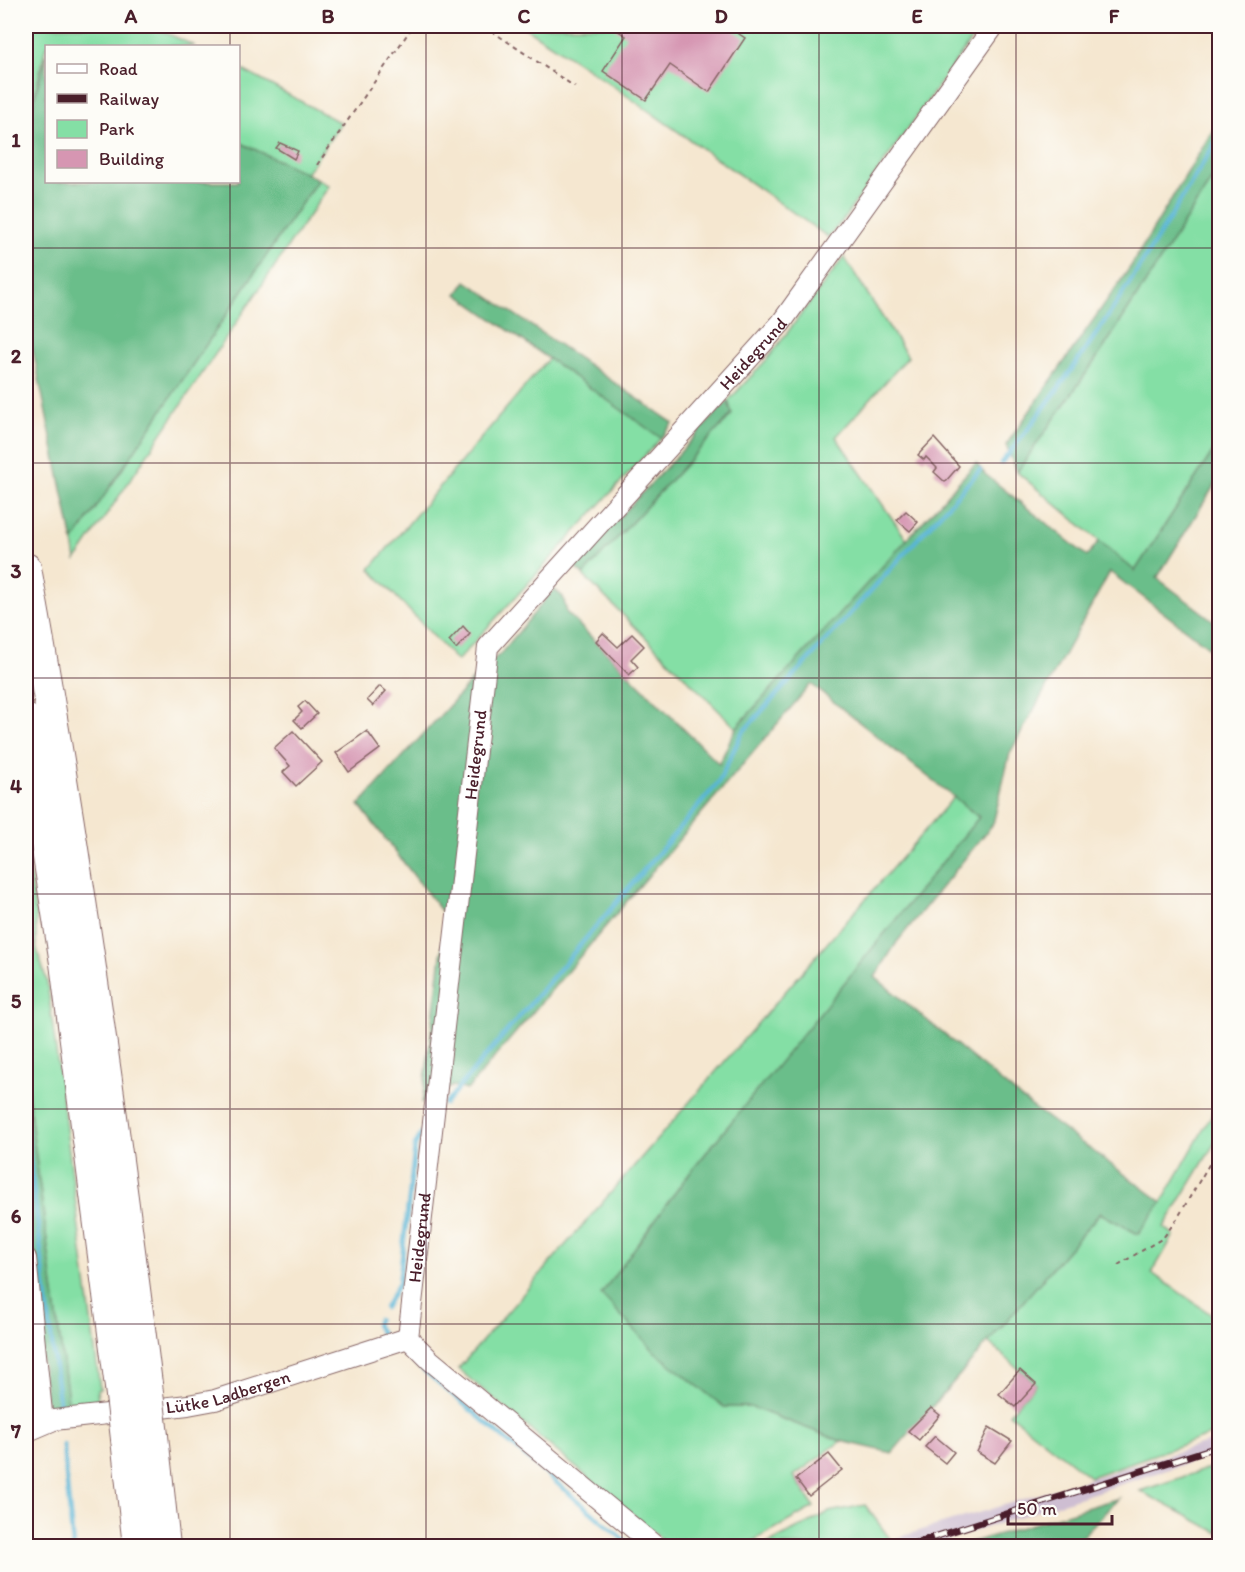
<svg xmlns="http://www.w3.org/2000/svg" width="1245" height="1572" viewBox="0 0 1245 1572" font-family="Itim,sans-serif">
	<rect width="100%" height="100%" fill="#fdfcf7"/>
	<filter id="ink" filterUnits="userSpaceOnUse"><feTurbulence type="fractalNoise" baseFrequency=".0167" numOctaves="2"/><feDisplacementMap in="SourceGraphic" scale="12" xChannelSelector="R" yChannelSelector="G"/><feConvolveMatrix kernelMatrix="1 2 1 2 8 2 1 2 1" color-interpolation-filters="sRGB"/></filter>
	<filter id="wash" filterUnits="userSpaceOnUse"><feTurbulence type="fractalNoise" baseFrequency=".008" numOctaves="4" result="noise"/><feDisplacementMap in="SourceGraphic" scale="24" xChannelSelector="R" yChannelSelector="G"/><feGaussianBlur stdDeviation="1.35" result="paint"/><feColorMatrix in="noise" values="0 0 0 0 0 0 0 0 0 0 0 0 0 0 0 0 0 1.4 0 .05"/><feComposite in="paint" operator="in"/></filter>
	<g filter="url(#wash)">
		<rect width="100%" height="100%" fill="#f5e7d0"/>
		<!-- industrial -->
		<polygon fill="#cebed2" points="1219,1439 1219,1453 928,1546 870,1546"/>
		<!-- green -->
		<g fill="#84dfa5" stroke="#677f68" stroke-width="1.5">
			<polygon points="26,26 151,26 195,46 46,46 26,130"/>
			<polygon points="522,26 981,26 843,220 828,237 596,74"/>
			<polygon points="239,68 341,123 306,174 239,142"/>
			<polygon points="1219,168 1219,442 1135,571 1017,472 1103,349"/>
			<polygon points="318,179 329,186 76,560 73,542"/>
			<polygon points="844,257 908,357 836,437 907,540 736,728 583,575 732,414 728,401 769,357"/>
			<polygon points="549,358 661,438 457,661 370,569"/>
			<polygon points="954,797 979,818 685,1179 602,1294 724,1407 751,1407 841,1441 794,1476 814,1507 744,1546 670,1546 458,1369"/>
			<polygon points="26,848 36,916 36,946 47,982 100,1389 97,1390 99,1410 69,1408 26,1081"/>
			<polygon points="1219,1102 1219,1136 1164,1227 1174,1235 1152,1273 1219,1320 1219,1432 1090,1477 1009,1414 1036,1384 988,1342 1100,1213 1138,1234 1162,1202"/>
			<polygon points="1219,1465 1219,1533 1140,1491"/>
			<polygon points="865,1505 891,1540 870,1546 764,1546 829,1512"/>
		</g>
		<!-- forest -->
		<g fill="#6bbe8a" stroke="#5a6e5a" stroke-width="1.5">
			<polygon points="46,55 46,182 238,182 239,142 318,179 73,542 26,317 26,130"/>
			<polygon points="1219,120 1219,168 1103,349 1017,472 1006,445 1131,266"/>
			<polygon points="466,281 673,423 661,438 457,294"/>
			<polygon points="728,401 732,414 583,575 574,566"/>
			<polygon points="1219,442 1219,478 1157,578 1219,625 1219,655 1110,572 1010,753 993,824 897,942 875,977 1022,1099 1162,1202 1138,1234 1100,1213 892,1453 841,1441 751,1407 724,1407 655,1352 601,1294 685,1179 979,817 811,684 467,1090 453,1086 422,1103 446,917 359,805 476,676 502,652 554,589 563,597 567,613 719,764 736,728 976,463 985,474 1087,556 1099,541 1135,571"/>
			<polygon points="26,1081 69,1408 52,1410 47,1405 26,1226"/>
			<polygon points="1119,1498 1073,1546 959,1546"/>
		</g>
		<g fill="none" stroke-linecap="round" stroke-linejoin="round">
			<!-- stream -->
			<g stroke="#58b5d6" stroke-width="4.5">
				<path d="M 1001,463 C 1085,361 1152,248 1220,135"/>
				<polyline points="445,1104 718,783 742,733 980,470"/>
				<polyline points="26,1128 60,1409"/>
				<polyline points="385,1308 399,1283 415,1146 422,1132"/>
				<polyline points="378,1320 376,1325 382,1334"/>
				<polyline points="406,1355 631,1546"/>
				<polyline points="63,1444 73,1546"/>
			</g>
		</g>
		<g id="blocks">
			<!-- building -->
			<g fill="#d696b2">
				<polygon points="611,26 727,26 745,38 709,92 670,65 646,100 603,71 626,36"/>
				<polygon points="280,143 298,151 294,159 276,148"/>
				<polygon points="934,438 959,466 945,482 934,472 937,468 926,457 924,460 918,455"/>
				<polygon points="906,511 918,522 910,531 897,520"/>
				<polygon points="463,626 470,634 456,649 449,641"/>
				<polygon points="603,633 618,647 632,634 644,646 631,659 638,667 629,675 596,641"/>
				<polygon points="380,686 386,691 373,706 367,700"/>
				<polygon points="305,701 317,714 302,728 294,720 302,712 298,707"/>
				<polygon points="293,731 322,762 296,786 283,772 290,766 274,748"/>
				<polygon points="367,731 380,749 349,772 336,753"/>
				<polygon points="1020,1370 1036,1384 1015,1407 999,1394"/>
				<polygon points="931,1408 940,1415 919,1440 908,1431"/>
				<polygon points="989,1427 1012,1441 995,1463 977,1452"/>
				<polygon points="935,1436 954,1452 945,1463 925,1447"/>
				<polygon points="829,1454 842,1470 809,1496 796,1479"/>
			</g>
		</g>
	</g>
	<g filter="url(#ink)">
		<use href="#blocks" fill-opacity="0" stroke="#866565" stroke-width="1.5"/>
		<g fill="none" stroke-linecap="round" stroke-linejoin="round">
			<!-- minor casing -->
			<g stroke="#866565" stroke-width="22">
				<g id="minor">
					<polyline points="26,1258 43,1422"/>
					<path id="s1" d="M 26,1432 L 54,1420 L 188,1405 L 215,1400 L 408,1338"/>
					<path id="s2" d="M 655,1546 L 430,1360 L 408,1338 L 488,647 L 781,323 L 994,26"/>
				</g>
			</g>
			<!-- highway casing -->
			<g stroke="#866565" stroke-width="32">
				<g id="highway">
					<path d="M 26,568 C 75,838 113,1111 147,1384"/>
					<polyline points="26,719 65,963 120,1387"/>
					<polyline points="153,1436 165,1546"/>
					<polyline points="126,1439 138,1546"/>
				</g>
			</g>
			<!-- path -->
			<g stroke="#866565" stroke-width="2" stroke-dasharray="4.5 4.5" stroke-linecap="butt">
				<polyline points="484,26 575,87"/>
				<polyline points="317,165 413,26"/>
				<polyline points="1118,1265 1163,1238 1177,1219 1220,1146"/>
			</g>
			<!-- minor -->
			<use href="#minor" stroke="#fff" stroke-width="20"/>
			<!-- highway -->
			<use href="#highway" stroke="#fff" stroke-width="30"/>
			<!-- rail casing -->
			<g stroke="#4a1f2b" stroke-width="7">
				<polyline id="rail" points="906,1546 1220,1446"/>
			</g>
			<!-- rail -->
			<use href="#rail" stroke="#fdfcf7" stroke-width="4.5" stroke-dasharray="14" stroke-linecap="butt"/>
			<!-- highway-bridge casing -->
			<g stroke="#866565" stroke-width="32" stroke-linecap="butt">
				<g id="highway-bridge">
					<polyline points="147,1384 153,1436"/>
					<polyline points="120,1387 126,1439"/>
				</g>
			</g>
			<!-- highway-bridge -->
			<use href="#highway-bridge" stroke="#fff" stroke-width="30"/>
		</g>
	</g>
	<!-- grid -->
	<path fill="none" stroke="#4a1f2b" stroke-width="1.5" stroke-opacity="0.55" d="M 230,26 L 230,46M 426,26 L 426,1546M 622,26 L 622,1546M 819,26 L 819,1546M 1016,26 L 1016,1546M 230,182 L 230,1546M 26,248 L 1220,248M 26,463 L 1220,463M 26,678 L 1220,678M 26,894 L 1220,894M 26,1109 L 1220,1109M 26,1324 L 1220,1324"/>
	<g text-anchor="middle" stroke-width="4.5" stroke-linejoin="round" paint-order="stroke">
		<!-- street labels -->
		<g font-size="18" fill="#4a1f2b" stroke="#fdfcf7">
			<text dy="6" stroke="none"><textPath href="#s2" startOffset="1414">Heidegrund</textPath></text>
			<text dy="6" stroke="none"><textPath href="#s2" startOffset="910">Heidegrund</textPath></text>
			<text dy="6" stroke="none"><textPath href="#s2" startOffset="424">Heidegrund</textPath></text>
			<text dy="6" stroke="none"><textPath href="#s1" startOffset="207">Lütke Ladbergen</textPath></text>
		</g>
	</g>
	<!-- margin -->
	<rect width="1245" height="1572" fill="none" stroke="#fdfcf7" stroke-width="66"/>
	<!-- legend -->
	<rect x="45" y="45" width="195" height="138" fill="#fdfcf7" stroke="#b5a4a5" stroke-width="1.5"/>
	<rect x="57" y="64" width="30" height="9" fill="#ffffff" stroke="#b5a4a5" stroke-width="1.5"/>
	<text x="99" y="75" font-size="18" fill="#4a1f2b">Road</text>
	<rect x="57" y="94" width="30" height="9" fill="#4a1f2b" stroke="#b5a4a5" stroke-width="1.5"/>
	<text x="99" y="105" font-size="18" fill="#4a1f2b">Railway</text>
	<rect x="57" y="120" width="30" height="18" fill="#84dfa5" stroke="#b5a4a5" stroke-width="1.5"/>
	<text x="99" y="135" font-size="18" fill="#4a1f2b">Park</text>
	<rect x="57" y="150" width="30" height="18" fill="#d696b2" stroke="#b5a4a5" stroke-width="1.5"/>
	<text x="99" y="165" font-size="18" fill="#4a1f2b">Building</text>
	<!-- scale -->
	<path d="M1008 1515v9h104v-9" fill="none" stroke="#4a1f2b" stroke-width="3"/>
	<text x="1017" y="1515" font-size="18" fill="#4a1f2b" stroke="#fdfcf7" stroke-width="4.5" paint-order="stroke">50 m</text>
	<rect x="33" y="33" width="1179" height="1506" fill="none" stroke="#4a1f2b" stroke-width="2"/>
	<g font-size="20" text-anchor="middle" font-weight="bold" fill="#4a1f2b">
		<text x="131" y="23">A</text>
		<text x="328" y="23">B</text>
		<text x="524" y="23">C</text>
		<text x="721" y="23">D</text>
		<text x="917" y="23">E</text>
		<text x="1114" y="23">F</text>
		<text x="16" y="147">1</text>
		<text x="16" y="363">2</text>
		<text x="16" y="578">3</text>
		<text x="16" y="793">4</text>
		<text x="16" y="1008">5</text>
		<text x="16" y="1223">6</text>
		<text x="16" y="1438">7</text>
	</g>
</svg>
